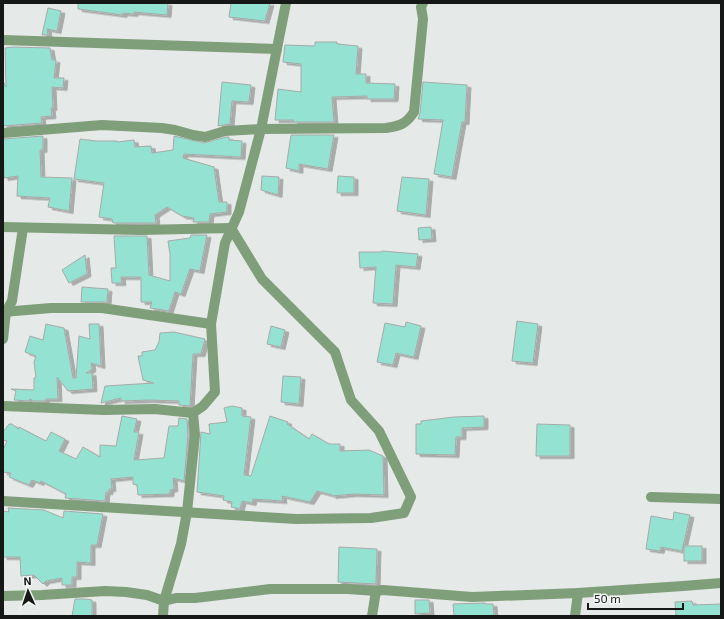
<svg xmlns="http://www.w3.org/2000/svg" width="724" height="619" viewBox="0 0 724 619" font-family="'Exo 2',sans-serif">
	<defs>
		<filter id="shadow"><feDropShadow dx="4" dy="2.5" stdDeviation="0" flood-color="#0004"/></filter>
	</defs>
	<rect width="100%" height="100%" fill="#e5e9e7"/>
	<!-- building -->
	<g fill="#94e3d2" stroke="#a5aaa8" filter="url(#shadow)">
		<polygon points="78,3 168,3 167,15 134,12 134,14 123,13 123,15 78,9"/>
		<polygon points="231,3 270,3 265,21 229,17"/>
		<polygon points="48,8 61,11 57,31 47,29 48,35 42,35"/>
		<polygon points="315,42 337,42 337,44 358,46 356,74 366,74 366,83 395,84 394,99 367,99 367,96 332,97 334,122 293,122 294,120 275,120 278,89 301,92 301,64 283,62 285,45 315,46"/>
		<polygon points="13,47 50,48 52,60 56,60 54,78 64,78 63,88 52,87 53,108 51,108 52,116 41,117 42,123 3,126 3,81 6,87 5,48"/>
		<polygon points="222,82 251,85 249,102 232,101 230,124 218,126"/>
		<polygon points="423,82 467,85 465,122 462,122 452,177 434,174 443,120 418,119 420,113"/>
		<polygon points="291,135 334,135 328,169 299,164 299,171 286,168"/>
		<polygon points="43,136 43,150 40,150 41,177 72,178 69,211 48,207 50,198 17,196 18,176 4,178 3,139"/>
		<polygon points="174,136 204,143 226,137 229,137 229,140 242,141 241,157 184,154 183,158 214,167 219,202 227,202 227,212 210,214 209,222 193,222 194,218 182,216 167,207 155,215 156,223 113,223 112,219 99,217 104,183 74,179 80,139 96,141 117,141 117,142 134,140 135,147 151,146 152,153 173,150"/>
		<polygon points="262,176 279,177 278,195 261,190"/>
		<polygon points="338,176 354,177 354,193 337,193"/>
		<polygon points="402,177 429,179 426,215 397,211"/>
		<polygon points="431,227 432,239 419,240 418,228"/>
		<polygon points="191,235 207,235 200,271 190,269 181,294 175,292 169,311 150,308 152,302 141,302 141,277 121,277 122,283 112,283 111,268 116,268 114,236 147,236 149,275 170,281 170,254 168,241 190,238"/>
		<polygon points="382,251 418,254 416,267 396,265 393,304 373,303 376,267 360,268 359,252 381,252"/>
		<polygon points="85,255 87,274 69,283 62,270"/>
		<polygon points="82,287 108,289 107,302 81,302"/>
		<polygon points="517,321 538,324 533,363 512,361"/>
		<polygon points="406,322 421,326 414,357 396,353 393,365 377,362 385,323 405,327"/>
		<polygon points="46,324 64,328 73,378 76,378 79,336 90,339 89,324 99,324 101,366 91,363 92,369 86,373 92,373 93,389 68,391 57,377 58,399 46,399 45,401 33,401 30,399 29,401 14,400 16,391 11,389 34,390 34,378 36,377 34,362 36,356 25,352 30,336 43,340"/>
		<polygon points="271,326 285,330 281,347 267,344"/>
		<polygon points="174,332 205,339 201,354 193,354 190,406 179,405 179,401 149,400 121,401 121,398 101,403 105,386 154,383 143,380 138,356 142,356 142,352 155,350 159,342 160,333"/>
		<polygon points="283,376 301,377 299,404 281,402"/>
		<polygon points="232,406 242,408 242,416 251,417 244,475 251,476 270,416 288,422 287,424 309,439 312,434 329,444 340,444 340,451 369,450 383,456 384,495 353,494 332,496 332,495 317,491 310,502 282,496 283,501 253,499 252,503 242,501 240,509 231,507 232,502 223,500 224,496 197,492 201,432 210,434 209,424 227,422 224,408"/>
		<polygon points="122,416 137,419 134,432 139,432 134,460 164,458 169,426 178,426 179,418 187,419 188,435 184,481 173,478 174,489 170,490 170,494 138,495 137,485 133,484 133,477 111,479 112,489 109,489 109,492 106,492 105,501 65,498 66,494 41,481 40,483 32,480 29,485 9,477 11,473 3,472 3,450 7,441 3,440 3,432 9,424 12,424 18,429 19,427 46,441 51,432 65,439 59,451 76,459 83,447 100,457 100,445 116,446"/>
		<polygon points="484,416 484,427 462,428 462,437 456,437 455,455 416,454 416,424 421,424 421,421 454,417"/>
		<polygon points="537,424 570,425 570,456 536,456"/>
		<polygon points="8,508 44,510 63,518 64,511 103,514 97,545 91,545 91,563 77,562 77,577 72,577 72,585 62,585 62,578 46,581 43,584 34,575 21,576 20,557 3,557 3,511 9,512"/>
		<polygon points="674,512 690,515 682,551 661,547 660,551 646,549 651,516 673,520"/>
		<rect x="684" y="546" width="18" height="15"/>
		<polygon points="339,547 377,549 376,584 338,582"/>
		<polygon points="75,599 85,599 92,600 92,616 72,616"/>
		<polygon points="415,600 429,600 430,613 415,614"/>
		<polygon points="692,601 693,605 721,604 721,616 676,616 675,602"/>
		<polygon points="485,603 485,604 493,604 494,616 454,616 453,604"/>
	</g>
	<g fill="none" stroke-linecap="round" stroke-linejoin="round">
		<!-- minor -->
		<g stroke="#7f9e7a" stroke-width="10">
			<polyline points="3,40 277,49"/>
			<path d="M 3,133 L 102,125 L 162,128 L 175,130 L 193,135 L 205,137 L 225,131 L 261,129 L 386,128 C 400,126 406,124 414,112 L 423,19 L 421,7 L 423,3"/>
			<polyline points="3,227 141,230 231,228 262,279 335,352 351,400 379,431 411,497 404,513 371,518 296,519 3,501"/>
			<polyline points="3,312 51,308 102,308 211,324"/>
			<polyline points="3,339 6,312 12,301 23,228"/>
			<polyline points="3,406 104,410 155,409 193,413"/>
			<polyline points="651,497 721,499"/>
			<polyline points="3,596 42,595 105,591 126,592 147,595 164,601 176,598 195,598 270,589 348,589 376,591 383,590 472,597 578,593 683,586 721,583"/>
			<polyline points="163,616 164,601 181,544 187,512 195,435 193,413 203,406 215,392 211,324 225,243 239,212 261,129 286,3"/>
			<polyline points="372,616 376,591"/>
			<polyline points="575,616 578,593"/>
		</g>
	</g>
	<!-- border -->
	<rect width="724" height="619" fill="none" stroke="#161717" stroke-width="8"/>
	<!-- north arrow -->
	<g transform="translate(28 591) rotate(357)" stroke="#f3f7f4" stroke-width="3" paint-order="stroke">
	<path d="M0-3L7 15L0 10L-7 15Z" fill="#161717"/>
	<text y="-6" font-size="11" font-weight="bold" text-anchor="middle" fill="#161717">N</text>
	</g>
	<!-- scale -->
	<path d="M588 603v6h95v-6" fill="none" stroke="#161717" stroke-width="2"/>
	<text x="594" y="603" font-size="12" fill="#161717" stroke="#f3f7f4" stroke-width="3" paint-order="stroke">50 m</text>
</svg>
